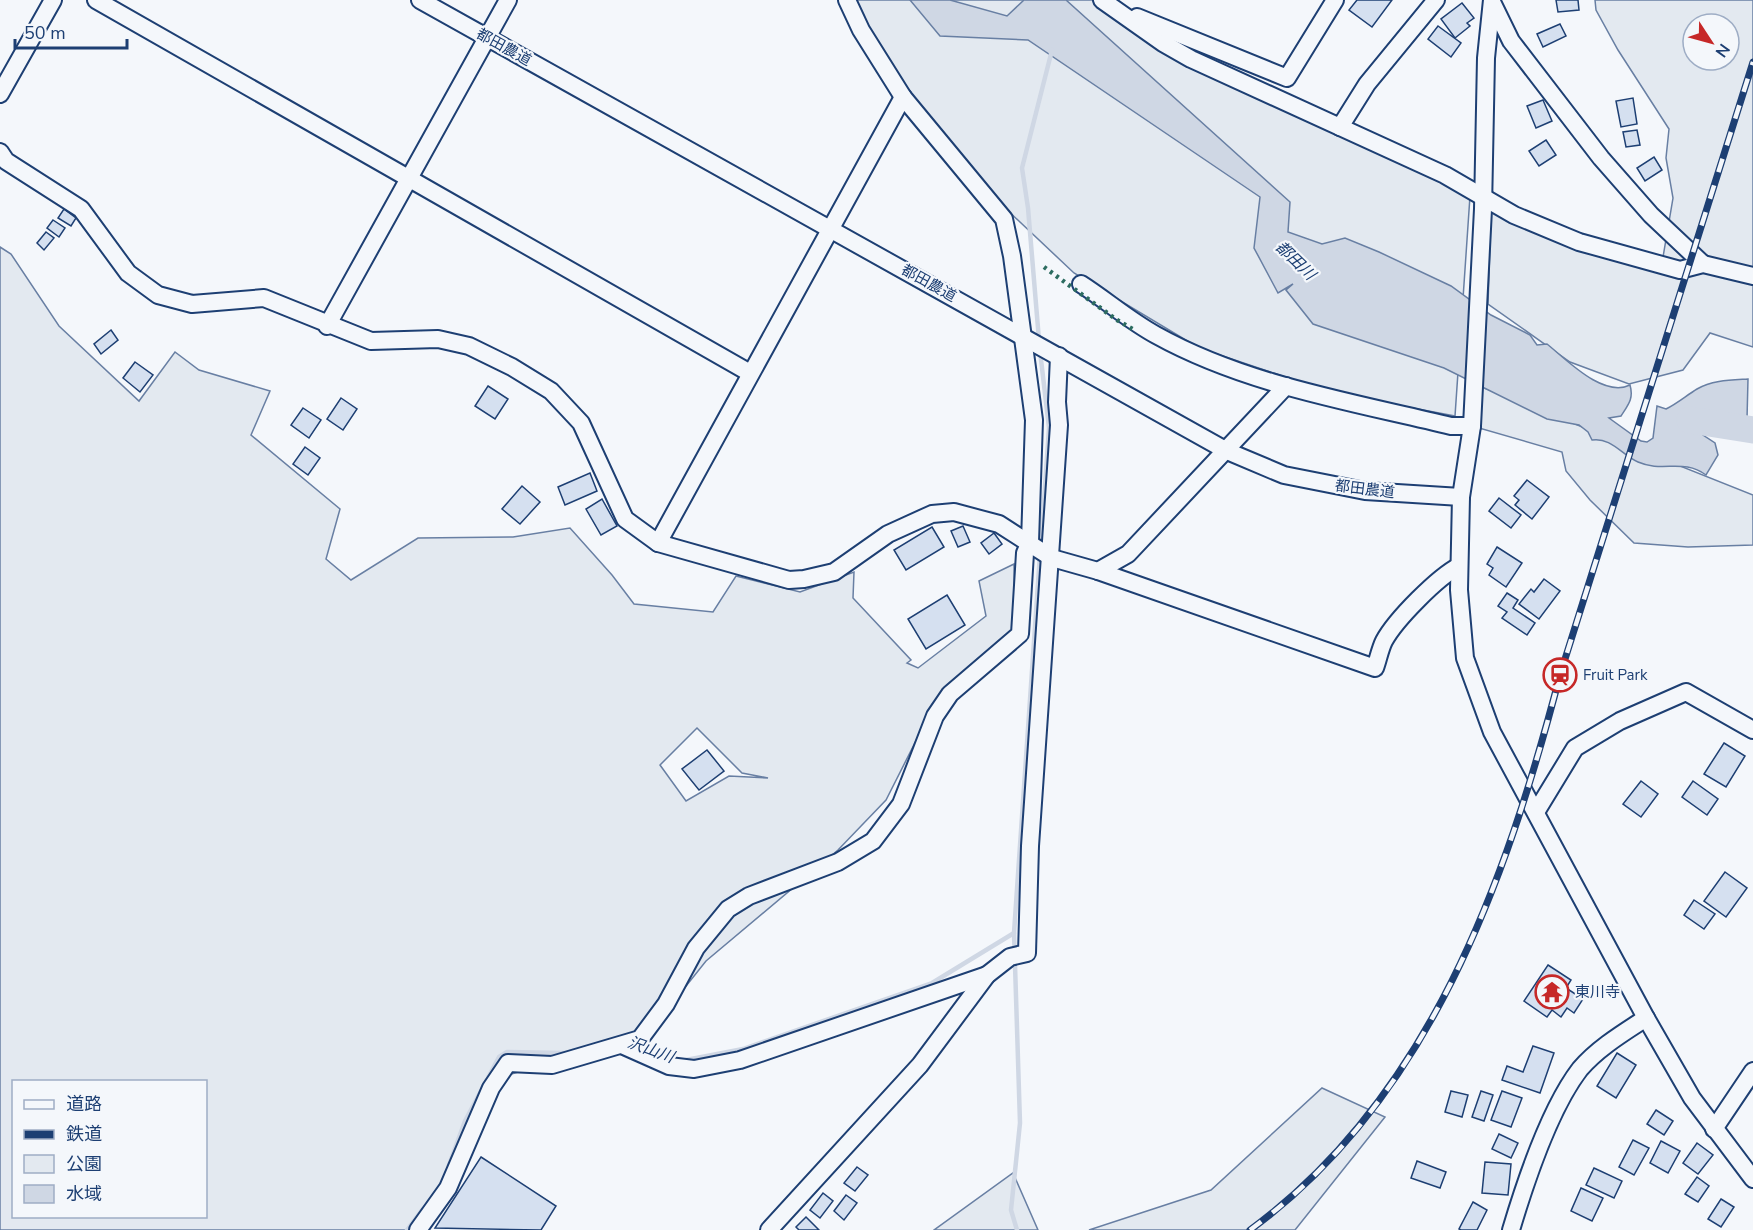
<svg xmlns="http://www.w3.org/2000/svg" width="1753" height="1230" viewBox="0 0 1753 1230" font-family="'Nunito Sans','Noto Sans JP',sans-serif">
	<rect width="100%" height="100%" fill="#f4f7fb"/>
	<!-- green -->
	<g fill="#e3e9f0" stroke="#687fa3" stroke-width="1.5" fill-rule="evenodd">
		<polygon points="854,0 1101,0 1126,25 1470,196 1455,416 1333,393 1199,348 1074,273 968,173 884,55"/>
		<path d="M 1595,0 L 1753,0 L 1753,347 L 1710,333 L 1683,370 L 1629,384 L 1570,362 L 1488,304 L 1491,212 L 1589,253 L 1661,269 L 1673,198 L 1666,158 L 1669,129 L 1618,50 L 1596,10 ZM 1693,24 L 1729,24 L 1729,60 L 1693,60 Z"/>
		<path d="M 0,247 L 11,254 L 59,326 L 139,401 L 175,352 L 199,370 L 270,391 L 251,435 L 340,509 L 326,559 L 351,580 L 418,538 L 513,537 L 570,528 L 612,575 L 634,604 L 713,612 L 736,576 L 800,592 L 854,572 L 853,598 L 911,660 L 907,663 L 918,668 L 986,616 L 979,581 L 1014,564 L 1015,634 L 923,727 L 886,800 L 838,850 L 706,961 L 647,1035 L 501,1077 L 445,1189 L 411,1230 L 0,1230 ZM 697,728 L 742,773 L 768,778 L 729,776 L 686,801 L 660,765 ZM 14,1082 L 206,1082 L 206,1216 L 14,1216 Z"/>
		<polygon points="1482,387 1753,495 1753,545 1688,547 1634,543 1590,500 1566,471 1562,452 1479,428"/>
		<polygon points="1322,1088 1385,1117 1295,1230 1089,1230 1211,1190"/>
		<polygon points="1013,1173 1038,1230 934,1230"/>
	</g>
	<!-- water -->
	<path fill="#cfd7e4" stroke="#687fa3" stroke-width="1.5" d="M 910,0 L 950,0 L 1007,16 L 1024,0 L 1066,0 L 1290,202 L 1288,232 L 1322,244 L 1345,238 L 1379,252 L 1451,286 L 1491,315 L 1530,335 L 1537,345 L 1547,344 C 1567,360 1603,398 1630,385 C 1634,399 1628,405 1621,416 L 1609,418 L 1641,441 L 1647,442 L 1653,438 L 1657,406 L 1666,409 C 1678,403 1687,395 1697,389 C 1712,380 1731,380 1748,379 L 1747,419 L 1708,426 L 1703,435 L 1715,443 L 1718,455 L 1706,475 C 1683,458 1663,473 1638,462 C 1622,455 1611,437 1592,440 L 1588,432 L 1579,425 L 1547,419 L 1444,368 L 1313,324 L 1286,290 L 1293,284 L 1278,293 L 1254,248 L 1260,197 L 1028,40 L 940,36 Z"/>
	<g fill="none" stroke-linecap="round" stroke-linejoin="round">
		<!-- stream -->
		<g stroke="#cfd7e4" stroke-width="4.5">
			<polyline points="1039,340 1028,208 1022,168 1052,50"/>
			<polyline points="1040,351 1049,428 1041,546"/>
			<polyline points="642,1043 675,1060"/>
			<polyline points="686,1060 743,1049 932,983 1014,933"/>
			<polyline points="449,1165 465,1121 499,1057 507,1052 565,1053"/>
			<polyline points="407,1230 422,1210"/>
			<polyline points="1017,1230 1011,1210 1020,1123 1014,933 1040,554"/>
		</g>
		<!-- river -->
		<polyline stroke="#cfd7e4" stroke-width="27" points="1690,420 1753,430"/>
	</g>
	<!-- building -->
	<g fill="#d5e0f0" stroke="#1d3f73" stroke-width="1.5">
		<polygon points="1357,0 1392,0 1372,27 1349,10"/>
		<polygon points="1556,0 1578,0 1579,10 1558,12"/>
		<polygon points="1462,3 1474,18 1467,23 1470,26 1455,38 1441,19"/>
		<polygon points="1560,24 1566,36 1543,47 1537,34"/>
		<polygon points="1438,26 1461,43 1451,57 1428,39"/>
		<polygon points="1633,98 1637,124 1621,127 1616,101"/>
		<polygon points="1543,100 1552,121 1536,128 1527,106"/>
		<polygon points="1637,130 1640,145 1626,147 1623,132"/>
		<polygon points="1546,140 1556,155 1539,166 1529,151"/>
		<polygon points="1654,157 1662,170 1645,181 1637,168"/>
		<polygon points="64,209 76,218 71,226 58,218"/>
		<polygon points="53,220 65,228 59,237 47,228"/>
		<polygon points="46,232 54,238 44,250 37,243"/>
		<polygon points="111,330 118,340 101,354 94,344"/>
		<polygon points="135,362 153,375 140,392 123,378"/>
		<polygon points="488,386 508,399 495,419 475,406"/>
		<polygon points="341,398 357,409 343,430 327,419"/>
		<polygon points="303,408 321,420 309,438 291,425"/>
		<polygon points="305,447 320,458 308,475 293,464"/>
		<polygon points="590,473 597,491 565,505 558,487"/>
		<polygon points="1527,480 1549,497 1532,519 1515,505 1519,500 1514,496"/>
		<polygon points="522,486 540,502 520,524 502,509"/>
		<polygon points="1499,498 1521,515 1511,528 1489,511"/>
		<polygon points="602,499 617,526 601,535 586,509"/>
		<polygon points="963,526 970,542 958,547 951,531"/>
		<polygon points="932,527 944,547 906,570 894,550"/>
		<polygon points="994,533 1002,544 989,554 981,543"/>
		<polygon points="1497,547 1522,563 1506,587 1489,575 1493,568 1487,564"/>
		<polygon points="1544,579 1560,591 1539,619 1519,604 1531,589 1534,592"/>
		<polygon points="1507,593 1518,600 1513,608 1535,623 1527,635 1502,618 1507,612 1498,606"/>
		<polygon points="947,595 965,625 926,649 908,619"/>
		<polygon points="1724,743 1745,756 1726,787 1704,774"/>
		<polygon points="707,750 724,771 699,790 682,769"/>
		<polygon points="1641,781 1658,794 1641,817 1623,804"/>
		<polygon points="1693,781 1718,799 1707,815 1682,797"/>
		<polygon points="1725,872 1747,888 1726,917 1704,901"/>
		<polygon points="1694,900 1715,914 1704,929 1684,915"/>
		<polygon points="1548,965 1571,980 1566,988 1583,999 1574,1013 1567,1008 1561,1017 1552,1010 1547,1017 1524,1001"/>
		<polygon points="1533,1046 1554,1053 1540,1093 1502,1080 1507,1066 1523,1072"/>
		<polygon points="1617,1053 1636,1065 1616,1098 1597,1086"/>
		<polygon points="1451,1091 1468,1095 1462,1117 1445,1112"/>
		<polygon points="1481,1091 1493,1095 1484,1121 1472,1117"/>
		<polygon points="1502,1091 1522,1098 1511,1127 1491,1120"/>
		<polygon points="1656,1110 1673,1121 1664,1135 1647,1124"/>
		<polygon points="1499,1134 1518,1143 1511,1158 1492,1149"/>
		<polygon points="1633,1140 1649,1148 1634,1175 1619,1167"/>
		<polygon points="1661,1141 1680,1151 1668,1173 1650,1163"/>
		<polygon points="1697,1143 1713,1155 1698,1174 1683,1163"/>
		<polygon points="481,1157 556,1206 541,1230 435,1228"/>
		<polygon points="1417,1161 1446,1172 1440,1188 1411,1178"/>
		<polygon points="1485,1162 1511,1164 1508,1195 1482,1193"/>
		<polygon points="857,1167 868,1175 855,1191 844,1183"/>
		<polygon points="1594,1168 1622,1181 1614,1198 1586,1185"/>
		<polygon points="1697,1177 1709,1186 1698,1202 1685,1194"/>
		<polygon points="1581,1188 1603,1198 1592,1221 1571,1211"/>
		<polygon points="823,1193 833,1201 820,1218 810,1210"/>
		<polygon points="846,1195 857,1203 844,1220 834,1211"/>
		<polygon points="1721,1199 1734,1207 1721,1227 1708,1219"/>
		<polygon points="1473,1202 1487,1210 1477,1230 1461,1230 1459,1229"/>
		<polygon points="806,1217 819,1230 799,1230 796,1227"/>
	</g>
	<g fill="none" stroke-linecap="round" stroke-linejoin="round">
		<!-- minor casing -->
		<g stroke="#1d3f73" stroke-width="20">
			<g id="minor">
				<polyline points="96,0 750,373"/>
				<polyline points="420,0 1227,451 1284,475 1365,491 1461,497"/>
				<polyline points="1102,0 1163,43 1191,59 1445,175 1514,215 1579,242 1680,270 1703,264 1753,276"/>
				<polyline points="1492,0 1486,58 1483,209 1472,426 1461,497 1459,590 1465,658 1492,732 1646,1018 1692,1098 1753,1179"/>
				<polyline points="1492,2 1511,41 1601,158 1651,215 1703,264"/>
				<polyline points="1137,17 1287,78 1335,0"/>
				<polyline points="0,94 53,0"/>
				<polyline points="1340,127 1367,84 1436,0"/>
				<polyline points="0,152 6,161 81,209 128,273 158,295 192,304 264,298 371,341 438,339 469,346 512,367 551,391 581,423 625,519 658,543 789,580 804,579 834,572 888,534 932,514 954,512 999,524 1052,558 1098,571 1128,554 1286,386"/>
				<path d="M 1081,284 C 1106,300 1130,321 1156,335 C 1246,385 1352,402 1451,426 L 1472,426"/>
				<polyline points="327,326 508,0"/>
				<polyline points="658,543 903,97"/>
				<path d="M 1098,571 L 1375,668 C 1378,660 1380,649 1384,641 C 1396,619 1438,577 1459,566"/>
				<polyline points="1536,812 1575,748 1620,721 1686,692 1753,730"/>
				<polyline points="624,1046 669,1066 694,1069 740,1060 987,975"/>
				<polyline points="1714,1129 1753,1071"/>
				<polyline points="418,1230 448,1188 491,1088 508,1063 552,1065 640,1039 666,1004 696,948 728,909 749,896 838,862 873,841 901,804 935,716 950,694 1020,634 1025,553 1030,542 1034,420 1012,256 1004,219 903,97 861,30 847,0"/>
				<polyline points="769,1230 920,1065 987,975 1010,957 1027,953 1030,846 1059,425 1057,402 1059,356"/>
				<path d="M 1511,1230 C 1525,1183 1550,1108 1580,1069 C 1598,1048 1623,1033 1646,1018"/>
			</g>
		</g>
		<!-- minor -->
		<use href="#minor" stroke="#f4f7fb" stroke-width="16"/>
		<!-- rail casing -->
		<g stroke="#1d3f73" stroke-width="7">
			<path id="rail" d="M 1250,1230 C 1429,1099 1506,882 1560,675 L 1753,62"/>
		</g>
		<!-- rail -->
		<use href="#rail" stroke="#f4f7fb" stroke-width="4.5" stroke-dasharray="14" stroke-linecap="butt"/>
		<!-- hedge -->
		<polyline stroke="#2c6c60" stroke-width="4.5" stroke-dasharray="3 4.5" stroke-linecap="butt" points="1044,267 1117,320 1136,331"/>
	</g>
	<!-- icons -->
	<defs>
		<g id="station-ring" transform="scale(1.725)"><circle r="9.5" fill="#f4f7fb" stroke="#c62828" stroke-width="1.5"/><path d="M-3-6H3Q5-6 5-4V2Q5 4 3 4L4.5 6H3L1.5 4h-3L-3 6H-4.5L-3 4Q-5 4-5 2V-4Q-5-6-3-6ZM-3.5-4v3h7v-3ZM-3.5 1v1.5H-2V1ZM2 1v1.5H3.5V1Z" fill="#c62828"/></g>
		<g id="temple-ring" transform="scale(1.725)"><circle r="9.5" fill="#f4f7fb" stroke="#c62828" stroke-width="1.5"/><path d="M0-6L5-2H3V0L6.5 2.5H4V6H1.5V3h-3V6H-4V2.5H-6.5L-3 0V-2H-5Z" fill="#c62828"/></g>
	</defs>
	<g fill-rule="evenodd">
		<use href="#station-ring" x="1560" y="675"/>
		<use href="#temple-ring" x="1552" y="992"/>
	</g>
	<g text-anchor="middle" stroke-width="4.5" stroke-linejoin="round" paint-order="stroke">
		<!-- street labels -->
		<g font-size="15" fill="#1d3f73" stroke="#f4f7fb">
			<text transform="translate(504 47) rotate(29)" y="5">都田農道</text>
			<text transform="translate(929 283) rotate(29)" y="5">都田農道</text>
			<text transform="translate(1365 489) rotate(7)" y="5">都田農道</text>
		</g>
		<!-- poi labels -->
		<g font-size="15" fill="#1d3f73" stroke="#f4f7fb" text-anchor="start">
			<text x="1583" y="680">Fruit Park</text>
			<text x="1575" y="997">東川寺</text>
		</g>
		<!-- water labels -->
		<g font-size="16" font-style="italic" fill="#1d3f73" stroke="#f4f7fb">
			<text transform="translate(1296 260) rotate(44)" y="6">都田川</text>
			<text transform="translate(651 1049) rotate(20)" y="6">沢山川</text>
		</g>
	</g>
	<!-- legend -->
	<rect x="12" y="1080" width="195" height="138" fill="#f4f7fb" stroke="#9eadc5" stroke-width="1.5"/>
	<rect x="24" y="1100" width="30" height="9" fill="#f4f7fb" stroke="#9eadc5" stroke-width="1.5"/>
	<text x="66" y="1110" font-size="18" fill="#1d3f73">道路</text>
	<rect x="24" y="1130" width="30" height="9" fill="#1d3f73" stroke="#9eadc5" stroke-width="1.5"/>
	<text x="66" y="1140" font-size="18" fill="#1d3f73">鉄道</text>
	<rect x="24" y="1155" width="30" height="18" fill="#e3e9f0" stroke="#9eadc5" stroke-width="1.5"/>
	<text x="66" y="1170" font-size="18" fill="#1d3f73">公園</text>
	<rect x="24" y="1185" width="30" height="18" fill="#cfd7e4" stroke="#9eadc5" stroke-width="1.5"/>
	<text x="66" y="1200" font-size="18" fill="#1d3f73">水域</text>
	<!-- north arrow -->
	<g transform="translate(1711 42) rotate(126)"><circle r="28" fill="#f4f7fb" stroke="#9eadc5" stroke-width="1.5"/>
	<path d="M0-4.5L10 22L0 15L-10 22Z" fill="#c62828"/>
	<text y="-9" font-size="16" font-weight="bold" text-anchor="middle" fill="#1d3f73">N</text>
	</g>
	<!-- scale -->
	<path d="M15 39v9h112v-9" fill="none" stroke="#1d3f73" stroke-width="3"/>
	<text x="24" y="39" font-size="18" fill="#1d3f73" stroke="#f4f7fb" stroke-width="4.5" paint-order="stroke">50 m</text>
</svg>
